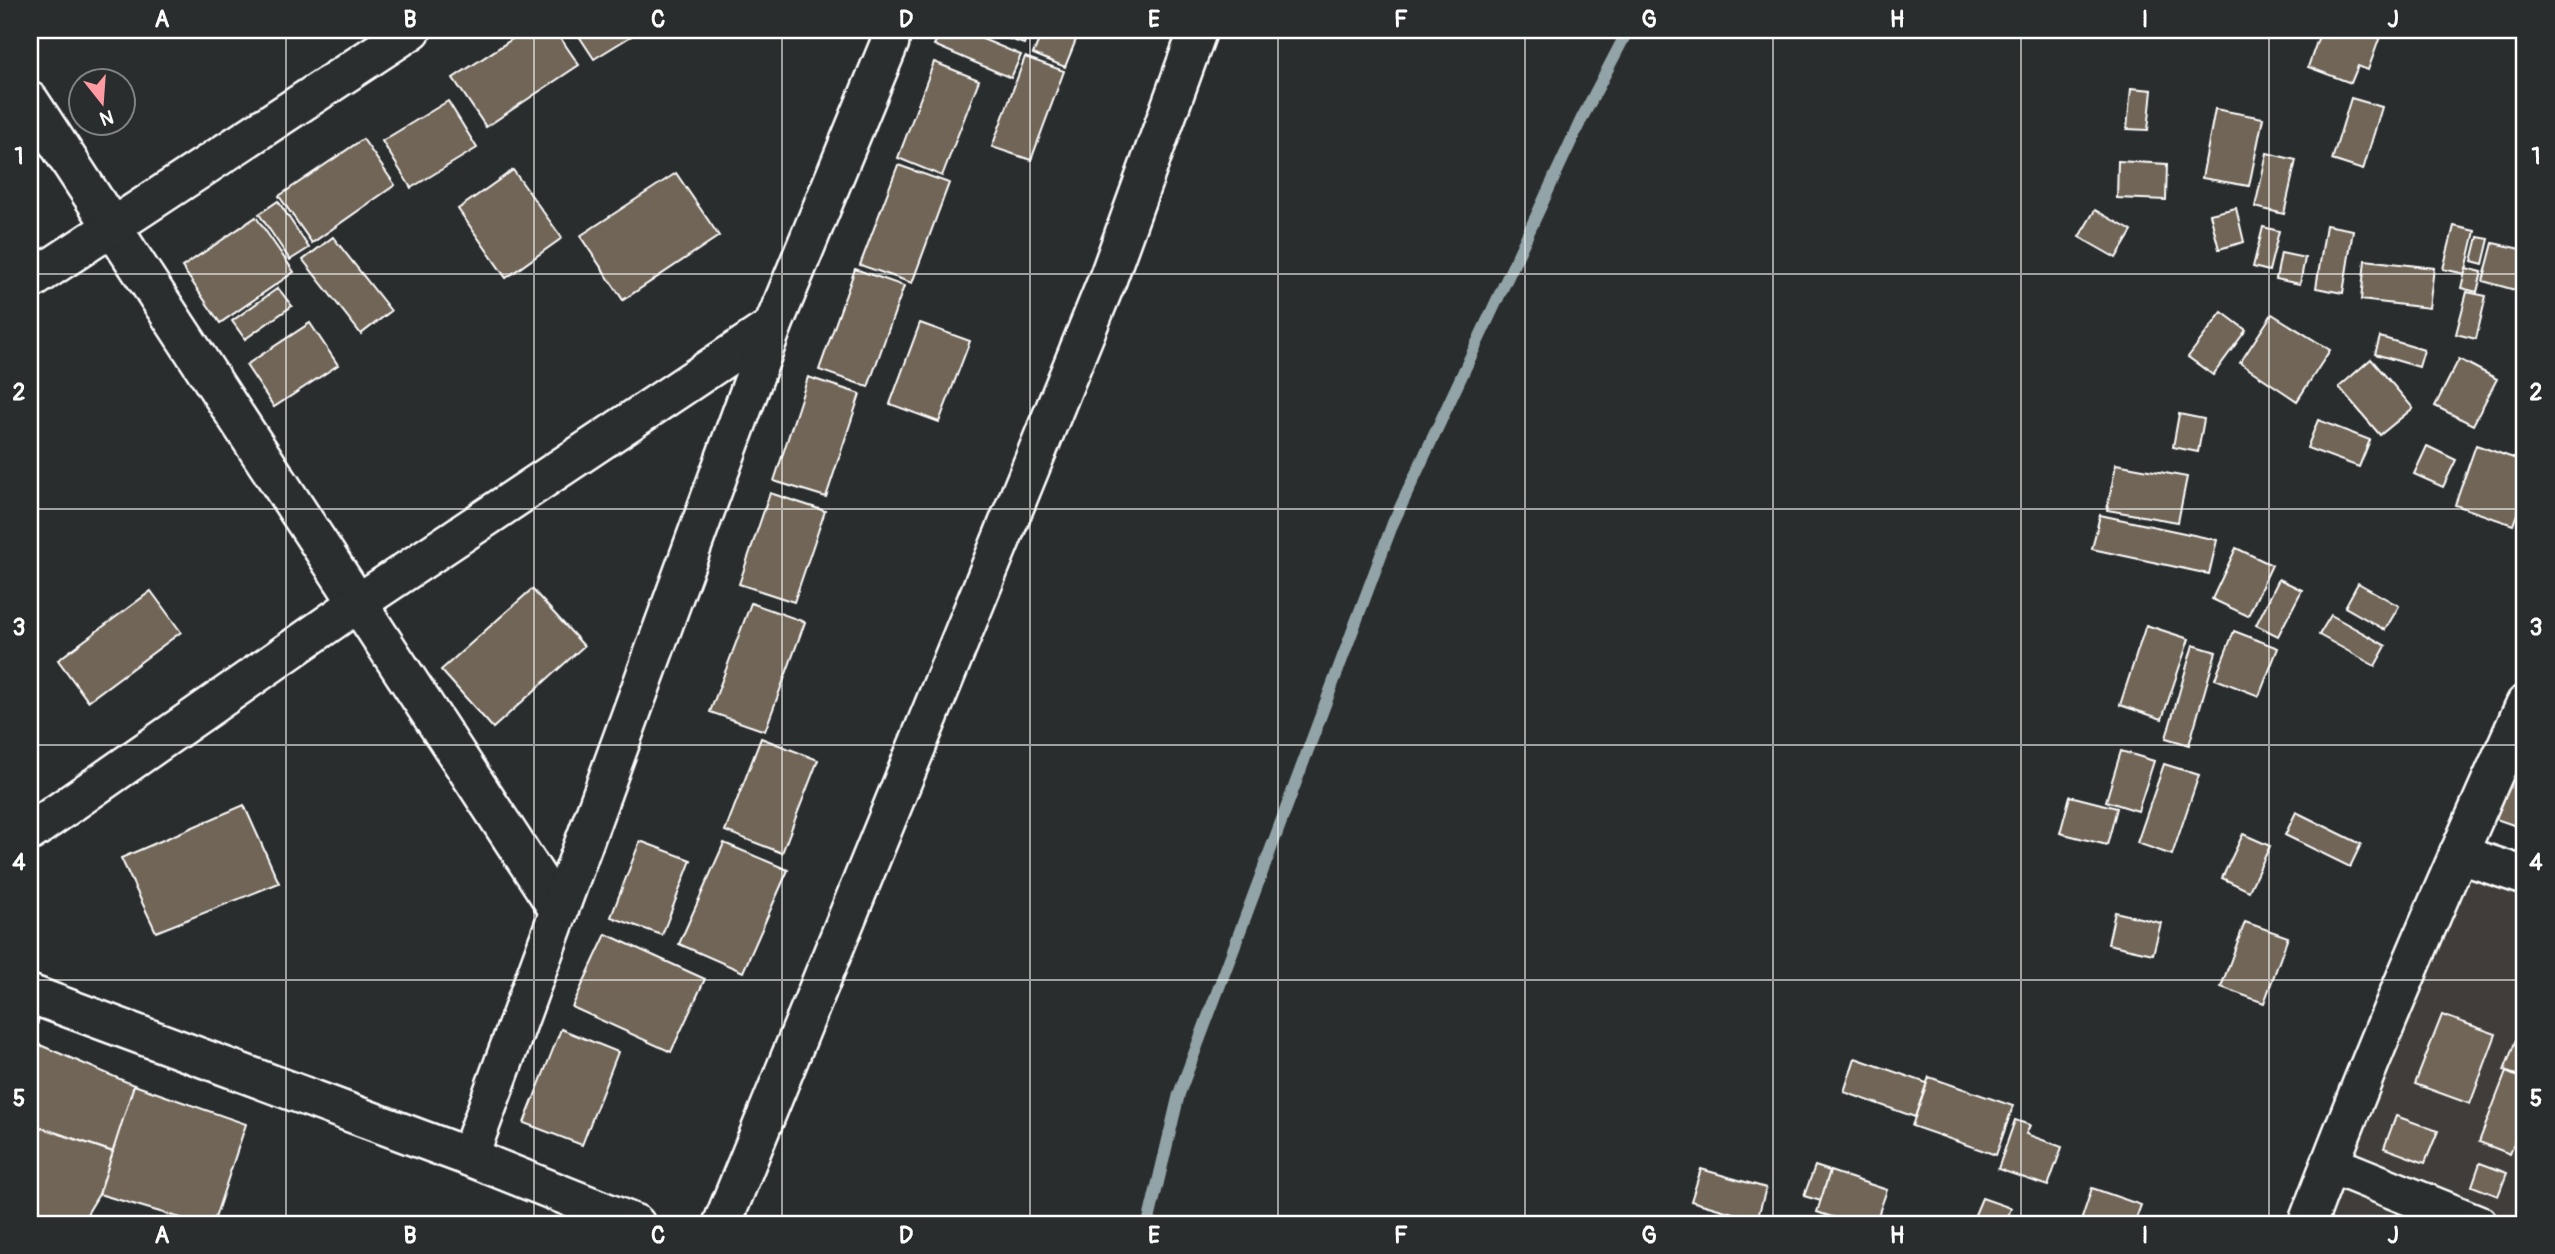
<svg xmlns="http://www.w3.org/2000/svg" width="2555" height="1254" viewBox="0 0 2555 1254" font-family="Pangolin,sans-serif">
	<rect width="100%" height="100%" fill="#2a2d2e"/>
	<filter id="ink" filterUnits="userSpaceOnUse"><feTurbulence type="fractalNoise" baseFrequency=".0143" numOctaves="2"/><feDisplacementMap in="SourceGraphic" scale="14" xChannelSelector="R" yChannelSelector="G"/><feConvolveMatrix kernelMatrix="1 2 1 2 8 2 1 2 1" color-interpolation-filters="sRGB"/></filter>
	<g filter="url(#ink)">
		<!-- built -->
		<polygon fill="#3f3e3a" points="2460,852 2525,878 2525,1224 2315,1224"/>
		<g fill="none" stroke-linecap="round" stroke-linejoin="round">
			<!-- stream -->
			<polyline stroke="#92a4a7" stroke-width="12" points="1148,1224 1179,1094 1393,523 1581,120 1628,30"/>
		</g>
		<!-- building -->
		<g fill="#706557" stroke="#fff" stroke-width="2">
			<polygon points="526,30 555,30 579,65 486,127 453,78"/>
			<polygon points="575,30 641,30 594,59"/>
			<polygon points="941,30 961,30 1021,55 1011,78 934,45"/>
			<polygon points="984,30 1029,30 1024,44"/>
			<polygon points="1043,30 1080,30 1065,67 1033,54"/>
			<polygon points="2335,30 2368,30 2381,34 2368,70 2358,66 2351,83 2308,67 2320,33 2333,37"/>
			<polygon points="1025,57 1064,71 1031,160 992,147"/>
			<polygon points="934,62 979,80 942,176 898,158"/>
			<polygon points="2131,88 2152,90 2148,130 2127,129"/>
			<polygon points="2351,98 2382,107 2363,170 2332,160"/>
			<polygon points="448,101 477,148 411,188 382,141"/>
			<polygon points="2215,109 2263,118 2249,186 2202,178"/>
			<polygon points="363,139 395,185 312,243 279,196"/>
			<polygon points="2267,153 2296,160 2284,214 2255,207"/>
			<polygon points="2118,161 2167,164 2166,200 2117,198"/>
			<polygon points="898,165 949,183 912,283 860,265"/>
			<polygon points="513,170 562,238 506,278 458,209"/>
			<polygon points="676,173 719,236 623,300 580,236"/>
			<polygon points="278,201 309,248 290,260 259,214"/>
			<polygon points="2236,208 2244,242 2219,249 2210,214"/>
			<polygon points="2095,210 2132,231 2116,258 2079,237"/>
			<polygon points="256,217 294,272 220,323 182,267"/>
			<polygon points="2326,225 2353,230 2343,293 2316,288"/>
			<polygon points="2454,226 2475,231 2465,274 2443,269"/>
			<polygon points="2263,227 2279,231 2269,271 2253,267"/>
			<polygon points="333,237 391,311 361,334 303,260"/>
			<polygon points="2478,237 2489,239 2483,264 2472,261"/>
			<polygon points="2493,243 2525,250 2515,290 2483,281"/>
			<polygon points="2525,250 2525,277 2518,275"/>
			<polygon points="2281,253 2305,258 2300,284 2276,279"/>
			<polygon points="2365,260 2434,268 2429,308 2361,300"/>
			<polygon points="2466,268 2482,272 2477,292 2461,288"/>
			<polygon points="855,269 904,286 868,387 819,370"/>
			<polygon points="278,288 292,306 245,339 232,321"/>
			<polygon points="2467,292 2486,296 2476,339 2456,334"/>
			<polygon points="2222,312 2246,330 2213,375 2188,357"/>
			<polygon points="2272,314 2330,350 2297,401 2240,363"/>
			<polygon points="310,323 338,365 274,407 246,365"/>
			<polygon points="920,323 970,341 939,422 890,404"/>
			<polygon points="2380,337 2424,350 2419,367 2375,354"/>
			<polygon points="2371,359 2413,408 2380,435 2339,387"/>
			<polygon points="2459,359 2497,379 2473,425 2435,406"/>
			<polygon points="808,377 860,394 826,497 774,481"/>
			<polygon points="2179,414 2204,419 2198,452 2173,447"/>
			<polygon points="2318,420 2370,440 2359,467 2307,448"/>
			<polygon points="2476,445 2525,462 2525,492 2513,525 2455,505"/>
			<polygon points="2427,446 2456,460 2443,487 2414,474"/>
			<polygon points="2116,464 2187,477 2178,522 2107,510"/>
			<polygon points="770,493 825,511 794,602 739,584"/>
			<polygon points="2100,515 2217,540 2209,574 2092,549"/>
			<polygon points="2236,548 2272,565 2248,616 2212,599"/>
			<polygon points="2279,579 2302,590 2278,636 2256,625"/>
			<polygon points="2358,583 2399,606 2385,630 2345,607"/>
			<polygon points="532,589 584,646 493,728 441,670"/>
			<polygon points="151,591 181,632 88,701 58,660"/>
			<polygon points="751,603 805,622 765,731 710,712"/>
			<polygon points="2331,615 2386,646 2375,666 2319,635"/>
			<polygon points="2146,625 2189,639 2162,719 2120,705"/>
			<polygon points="2234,631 2278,648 2259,696 2215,679"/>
			<polygon points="2193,645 2216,652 2189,745 2166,738"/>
			<polygon points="2525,733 2525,829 2493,818"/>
			<polygon points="761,738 818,760 782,853 725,831"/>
			<polygon points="2121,751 2154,761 2138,811 2106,801"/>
			<polygon points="2164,764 2199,775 2172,855 2137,843"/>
			<polygon points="2070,796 2117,808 2107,845 2060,833"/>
			<polygon points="244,805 279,883 156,932 121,858"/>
			<polygon points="2296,812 2361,844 2350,867 2285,835"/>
			<polygon points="2243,834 2270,846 2249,891 2222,878"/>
			<polygon points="640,841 691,860 662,935 611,917"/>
			<polygon points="724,843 788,870 743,972 679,944"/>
			<polygon points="2115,912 2161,923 2153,954 2108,944"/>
			<polygon points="2245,922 2288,937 2264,1003 2221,987"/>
			<polygon points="606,934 705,979 671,1052 572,1007"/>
			<polygon points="30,1015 39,1018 30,1051"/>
			<polygon points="2442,1015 2496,1034 2470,1104 2415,1084"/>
			<polygon points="561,1029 618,1052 582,1145 524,1123"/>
			<polygon points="2517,1037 2525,1040 2525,1078 2504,1071"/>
			<polygon points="33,1042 134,1085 113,1152 30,1124 30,1051"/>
			<polygon points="1855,1058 1927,1083 1915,1117 1844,1092"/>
			<polygon points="2506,1072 2525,1080 2525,1114 2510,1154 2479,1142"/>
			<polygon points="1929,1077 2013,1106 1996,1155 1912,1126"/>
			<polygon points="134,1085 246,1124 213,1224 201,1224 99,1194"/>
			<polygon points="2396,1116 2438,1131 2425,1163 2384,1148"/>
			<polygon points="2015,1120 2030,1125 2026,1134 2062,1147 2048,1186 1998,1169"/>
			<polygon points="30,1124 113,1152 99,1194 81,1224 66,1224 30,1213"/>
			<polygon points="2480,1163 2507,1173 2498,1196 2472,1186"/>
			<polygon points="1815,1166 1830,1171 1821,1201 1804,1196"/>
			<polygon points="1701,1169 1766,1188 1757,1220 1691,1201"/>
			<polygon points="1830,1171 1887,1190 1875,1224 1853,1224 1817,1212"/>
			<polygon points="2092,1188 2141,1205 2134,1224 2091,1224 2081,1221"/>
			<polygon points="1982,1198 2011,1208 2005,1224 1971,1224"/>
		</g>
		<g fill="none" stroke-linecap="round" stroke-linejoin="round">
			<!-- minor casing -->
			<g stroke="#fff" stroke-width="42">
				<g id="minor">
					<polyline points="30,101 559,911"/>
					<polyline points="30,281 412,30"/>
					<polyline points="30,832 358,603 773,326"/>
					<polyline points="2458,854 2525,876"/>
					<polyline points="30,994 469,1157 636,1224"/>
					<polyline points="469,1157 773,326 890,42 891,30"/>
					<polyline points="2330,1164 2478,1224"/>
					<polyline points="722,1224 1108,278 1198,30"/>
					<path d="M 2307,1224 C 2373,1048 2448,876 2525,704"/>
				</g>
			</g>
			<!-- minor -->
			<use href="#minor" stroke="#2a2d2e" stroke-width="37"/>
		</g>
	</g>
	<!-- grid -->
	<path fill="none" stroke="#fff" stroke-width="2" stroke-opacity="0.55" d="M 286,30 L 286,1224M 534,30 L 534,1224M 782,30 L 782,1224M 1030,30 L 1030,1224M 1278,30 L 1278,1224M 1525,30 L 1525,1224M 1773,30 L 1773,1224M 2021,30 L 2021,1224M 2269,30 L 2269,1224M 30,274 L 2525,274M 30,509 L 2525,509M 30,745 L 2525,745M 30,980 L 2525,980"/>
	<!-- margin -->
	<rect width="2555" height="1254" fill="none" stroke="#2a2d2e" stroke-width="77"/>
	<!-- north arrow -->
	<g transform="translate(102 102) rotate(163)"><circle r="33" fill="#2a2d2e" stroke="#7f8182" stroke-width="2"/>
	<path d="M0-5L12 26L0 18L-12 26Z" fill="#ff9aa2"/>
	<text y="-10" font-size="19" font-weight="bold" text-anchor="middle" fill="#ffffff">N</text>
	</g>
	<rect x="38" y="38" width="2478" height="1178" fill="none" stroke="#fff" stroke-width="2.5"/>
	<g font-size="23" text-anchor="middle" font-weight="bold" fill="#fff">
		<text x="162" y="27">A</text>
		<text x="410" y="27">B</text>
		<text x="658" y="27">C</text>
		<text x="906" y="27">D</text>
		<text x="1154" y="27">E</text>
		<text x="1401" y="27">F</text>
		<text x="1649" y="27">G</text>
		<text x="1897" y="27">H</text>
		<text x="2145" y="27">I</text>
		<text x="2393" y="27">J</text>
		<text x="19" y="164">1</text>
		<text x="2536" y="164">1</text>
		<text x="19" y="400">2</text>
		<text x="2536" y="400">2</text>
		<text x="19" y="635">3</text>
		<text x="2536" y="635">3</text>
		<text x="19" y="870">4</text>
		<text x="2536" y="870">4</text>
		<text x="19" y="1106">5</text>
		<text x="2536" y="1106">5</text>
		<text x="162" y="1243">A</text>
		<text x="410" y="1243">B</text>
		<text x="658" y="1243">C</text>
		<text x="906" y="1243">D</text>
		<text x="1154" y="1243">E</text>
		<text x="1401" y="1243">F</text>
		<text x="1649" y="1243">G</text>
		<text x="1897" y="1243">H</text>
		<text x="2145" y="1243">I</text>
		<text x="2393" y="1243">J</text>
	</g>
</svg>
